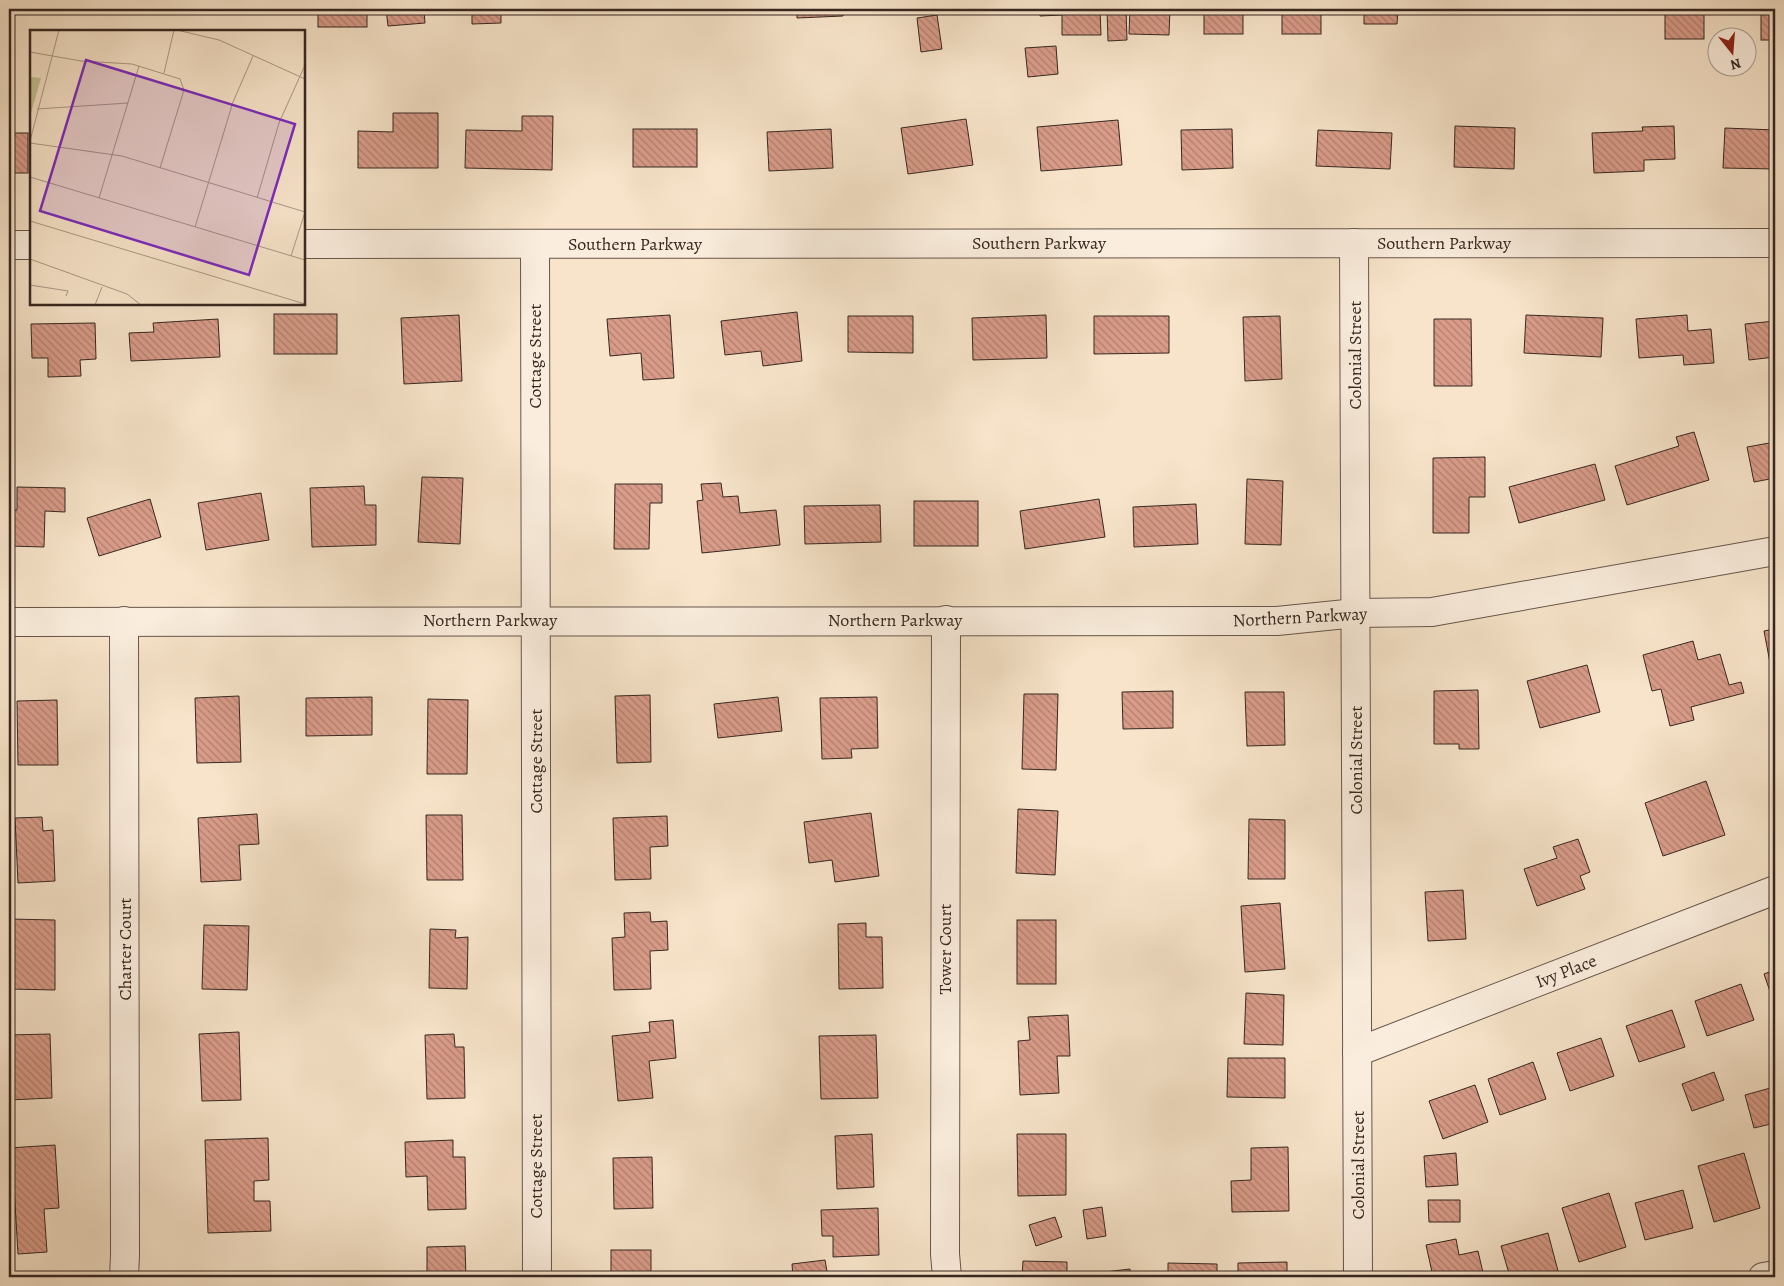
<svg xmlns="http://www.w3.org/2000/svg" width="1784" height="1286" viewBox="0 0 1784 1286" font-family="Alegreya,serif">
	<defs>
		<pattern id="building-back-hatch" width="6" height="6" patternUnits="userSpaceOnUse" patternTransform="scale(1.25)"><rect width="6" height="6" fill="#d99c89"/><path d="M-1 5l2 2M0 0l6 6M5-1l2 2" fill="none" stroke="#b17f70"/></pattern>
	</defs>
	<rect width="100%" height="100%" fill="#f7e4ca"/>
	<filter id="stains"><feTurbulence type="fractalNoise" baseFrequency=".004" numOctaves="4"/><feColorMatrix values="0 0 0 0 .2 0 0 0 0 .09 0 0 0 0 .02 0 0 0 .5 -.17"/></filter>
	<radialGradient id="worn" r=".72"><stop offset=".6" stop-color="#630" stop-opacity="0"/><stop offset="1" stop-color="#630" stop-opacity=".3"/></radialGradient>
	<!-- building -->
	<g fill="url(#building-back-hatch)" stroke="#372721">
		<rect x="9" y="9" width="23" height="1"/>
		<rect x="181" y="9" width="49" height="2"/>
		<polygon points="251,9 301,9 301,10 251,13"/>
		<rect x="318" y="9" width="49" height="18"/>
		<polygon points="386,9 437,9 438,10 424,11 425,23 388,26"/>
		<polygon points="455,9 501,9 501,23 472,24 472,10 455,11"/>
		<polygon points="797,9 843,9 843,16 797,18"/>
		<polygon points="1040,9 1100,9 1101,35 1062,35 1062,15 1040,16"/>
		<polygon points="1107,9 1126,9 1127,40 1108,41"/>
		<polygon points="1130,9 1170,9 1169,35 1129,34"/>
		<rect x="1204" y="9" width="39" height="25"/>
		<rect x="1282" y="9" width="39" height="25"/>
		<polygon points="1364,9 1398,9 1397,24 1364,24"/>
		<rect x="1665" y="9" width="39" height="30"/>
		<rect x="1761" y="9" width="14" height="31"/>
		<polygon points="937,15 942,49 921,52 917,18"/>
		<polygon points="1056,46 1058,74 1028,77 1025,48"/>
		<polygon points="305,111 305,171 304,171 304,112"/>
		<polygon points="393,113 438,113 438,168 358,168 358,131 393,132"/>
		<polygon points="522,116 553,116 552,170 465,168 466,130 522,131"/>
		<polygon points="966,119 973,165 908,174 901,128"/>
		<polygon points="1118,120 1122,165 1041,171 1037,127"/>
		<polygon points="1455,126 1515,128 1514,169 1454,167"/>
		<polygon points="1674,126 1675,159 1644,160 1644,171 1594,173 1592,133 1643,131 1642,127"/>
		<polygon points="1725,128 1775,130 1775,169 1723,168"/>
		<rect x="633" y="129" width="64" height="38"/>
		<polygon points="831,129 833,168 769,171 767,132"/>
		<polygon points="1232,129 1233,168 1182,170 1181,130"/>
		<polygon points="1318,130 1392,133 1390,169 1316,166"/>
		<rect x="9" y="133" width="19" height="40"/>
		<polygon points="797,312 802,361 763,366 761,351 725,355 721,321"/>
		<rect x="274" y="314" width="63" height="40"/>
		<polygon points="459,315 462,381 404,384 401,318"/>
		<polygon points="670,315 674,378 643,380 641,353 610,356 607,319"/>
		<polygon points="1046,315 1047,358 973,360 972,318"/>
		<polygon points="1526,315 1603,318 1601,357 1524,353"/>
		<polygon points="1687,315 1688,331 1711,329 1714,363 1684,365 1683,355 1639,358 1636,319"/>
		<polygon points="848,316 913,316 913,353 848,352"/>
		<polygon points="1094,316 1169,316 1169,353 1094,354"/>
		<polygon points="1280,316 1282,379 1245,381 1243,317"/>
		<polygon points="218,319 220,357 131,361 129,333 154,332 153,323"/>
		<polygon points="1434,319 1471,319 1472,386 1434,386"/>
		<polygon points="1775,321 1775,357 1749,360 1745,324"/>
		<polygon points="95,323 96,359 80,360 81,376 48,377 48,358 32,358 31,324"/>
		<polygon points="1694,432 1709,480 1627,505 1615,466 1679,446 1676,437"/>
		<polygon points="1775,442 1775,478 1754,482 1747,447"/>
		<polygon points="1485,457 1485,497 1469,497 1469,533 1433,533 1433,458"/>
		<polygon points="1595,464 1605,500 1519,523 1509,487"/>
		<polygon points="422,477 463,478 460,544 418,542"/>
		<polygon points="1247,479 1283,481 1281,545 1245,544"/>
		<polygon points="721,483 723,497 738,496 740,513 776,510 780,545 702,553 697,501 703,500 701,484"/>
		<polygon points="615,484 662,484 662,503 650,503 649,549 614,549"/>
		<polygon points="364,486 365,505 376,505 376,545 312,547 310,488"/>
		<polygon points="17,487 65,488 65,512 45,511 44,547 9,546 9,510 17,510"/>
		<polygon points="261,493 269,540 206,550 198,503"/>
		<polygon points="150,499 161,537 99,556 87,518"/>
		<polygon points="1099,499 1105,537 1025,549 1020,511"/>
		<rect x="914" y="501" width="64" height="45"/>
		<polygon points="1196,504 1198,544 1134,547 1133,507"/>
		<polygon points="880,505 881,542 805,544 804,506"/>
		<polygon points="1775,629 1775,667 1771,668 1764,631"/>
		<polygon points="1693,641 1698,660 1720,654 1729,685 1741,682 1744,693 1691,707 1694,720 1670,726 1661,689 1652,691 1643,655"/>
		<polygon points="1587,665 1600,712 1540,728 1527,681"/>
		<polygon points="1478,690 1479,749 1459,749 1459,744 1434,744 1434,691"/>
		<polygon points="1173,691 1173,728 1123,729 1122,692"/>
		<polygon points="1245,692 1284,692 1285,745 1247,746"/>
		<polygon points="1024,694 1058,694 1056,770 1022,769"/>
		<polygon points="650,695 651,762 617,763 615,696"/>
		<polygon points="239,696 241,762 197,763 195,698"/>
		<polygon points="372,697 372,735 306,736 306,698"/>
		<polygon points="778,697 782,731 718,738 714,704"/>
		<polygon points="877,697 878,748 851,749 852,758 822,759 820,698"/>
		<polygon points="428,699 468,700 467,774 427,774"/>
		<polygon points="57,700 58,765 18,765 17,701"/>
		<polygon points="1706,781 1725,835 1663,856 1645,803"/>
		<polygon points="1018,809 1058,811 1055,875 1016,873"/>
		<polygon points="871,813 879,876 835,882 832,860 809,863 804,822"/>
		<polygon points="257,814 259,844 239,845 241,880 201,882 198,818"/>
		<polygon points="426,815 462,815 463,880 427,880"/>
		<polygon points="667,816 668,846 650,847 651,879 615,880 613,818"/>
		<polygon points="42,817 43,831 53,830 55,881 18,883 15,818"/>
		<polygon points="1249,819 1285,820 1285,879 1248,879"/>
		<polygon points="1578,839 1590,872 1580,876 1585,889 1537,906 1524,869 1557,858 1553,847"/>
		<polygon points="1463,890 1466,939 1428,941 1425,892"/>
		<polygon points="1280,903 1285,969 1245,972 1241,906"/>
		<polygon points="650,912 651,922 667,921 668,950 650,951 651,989 614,990 612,938 625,937 624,913"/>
		<polygon points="9,919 55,920 55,990 9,989"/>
		<rect x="1017" y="920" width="39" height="64"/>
		<polygon points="866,923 866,937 882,937 883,988 839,989 838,924"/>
		<polygon points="204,925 249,926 247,990 202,989"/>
		<polygon points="430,929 456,930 455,938 468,937 467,989 429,988"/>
		<polygon points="1775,970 1775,1006 1764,974"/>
		<polygon points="1741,984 1754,1020 1707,1036 1695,1001"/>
		<polygon points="1246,993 1284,995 1283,1045 1244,1044"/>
		<polygon points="1672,1010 1685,1047 1639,1062 1626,1026"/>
		<polygon points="1068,1015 1070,1056 1057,1056 1059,1093 1020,1095 1018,1041 1030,1040 1028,1017"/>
		<polygon points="673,1020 676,1058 649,1061 653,1098 618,1101 612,1036 650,1032 649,1022"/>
		<polygon points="239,1032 241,1100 202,1101 199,1034"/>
		<polygon points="50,1034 52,1098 9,1100 9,1035"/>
		<polygon points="454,1034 455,1047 464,1047 465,1098 427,1099 425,1035"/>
		<polygon points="876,1035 878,1098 821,1099 819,1036"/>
		<polygon points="1601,1038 1614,1076 1570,1091 1557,1053"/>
		<polygon points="1228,1058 1285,1058 1285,1098 1227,1097"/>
		<polygon points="1533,1062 1546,1099 1500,1115 1488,1079"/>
		<polygon points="1714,1072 1724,1100 1692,1111 1682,1084"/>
		<polygon points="1475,1085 1488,1122 1443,1139 1429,1101"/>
		<polygon points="1774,1087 1775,1093 1775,1123 1754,1128 1745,1095"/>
		<polygon points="872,1134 874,1187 837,1189 835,1136"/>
		<polygon points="1017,1134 1066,1134 1066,1195 1018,1196"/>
		<polygon points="268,1138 269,1180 254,1181 254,1201 270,1201 271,1231 208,1233 205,1140"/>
		<polygon points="453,1140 453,1157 465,1157 466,1209 428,1210 427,1176 406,1177 405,1142"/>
		<polygon points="55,1145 59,1208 44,1209 47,1252 18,1254 14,1186 9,1186 9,1148"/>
		<polygon points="1288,1147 1289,1211 1232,1212 1231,1181 1251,1180 1251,1148"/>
		<polygon points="1456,1153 1458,1185 1426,1187 1424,1156"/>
		<polygon points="1744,1153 1760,1208 1714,1222 1698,1166"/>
		<polygon points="652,1157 653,1208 614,1209 613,1158"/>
		<polygon points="1683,1190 1693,1228 1645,1240 1635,1203"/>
		<polygon points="1609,1193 1626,1247 1579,1262 1562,1208"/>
		<polygon points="1428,1200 1460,1200 1460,1222 1429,1222"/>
		<polygon points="1102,1207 1106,1236 1087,1239 1083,1210"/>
		<polygon points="878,1208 879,1255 833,1257 833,1236 822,1236 821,1210"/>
		<polygon points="1055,1217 1062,1237 1036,1246 1029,1225"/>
		<polygon points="1548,1233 1558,1271 1536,1277 1510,1277 1501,1246"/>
		<polygon points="1456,1239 1459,1255 1478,1251 1484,1277 1417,1277 1417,1275 1432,1272 1426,1245"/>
		<polygon points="465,1246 466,1277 427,1277 427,1247"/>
		<rect x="611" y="1250" width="40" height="27"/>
		<polygon points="825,1260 828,1277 793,1277 792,1264"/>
		<polygon points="1023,1261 1067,1262 1067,1277 1022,1277"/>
		<polygon points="1287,1262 1287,1277 1238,1277 1238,1263"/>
		<polygon points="1168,1263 1217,1264 1217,1277 1168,1277"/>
		<polygon points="1130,1269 1131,1277 1088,1277 1087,1274"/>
		<polygon points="9,1273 43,1274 43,1277 9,1277"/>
	</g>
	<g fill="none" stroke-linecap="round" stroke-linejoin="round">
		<!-- street casing -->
		<g stroke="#67564b" stroke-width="30">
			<g id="street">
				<polyline points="1354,243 1358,1277"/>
				<polyline points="304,244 1775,243"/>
				<polyline points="535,244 537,1277"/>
				<polyline points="9,245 31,245"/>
				<polyline points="946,620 945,1254 947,1277"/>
				<polyline points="9,622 1277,621 1356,613 1432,612 1775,551"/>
				<polyline points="1357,1052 1775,890"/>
				<polyline points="124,1277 125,1255 124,621"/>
				<polyline points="1763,1277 1775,1275"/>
			</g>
		</g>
		<!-- street -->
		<use href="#street" stroke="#faeddd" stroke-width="28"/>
	</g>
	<g text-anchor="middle" stroke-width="4.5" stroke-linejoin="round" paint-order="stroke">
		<!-- street labels -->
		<g font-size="18" fill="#372721" stroke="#faeddd">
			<text x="1039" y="249">Southern Parkway</text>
			<text x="1444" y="249">Southern Parkway</text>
			<text x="635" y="250">Southern Parkway</text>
			<text transform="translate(1355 355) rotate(-90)" y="6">Colonial Street</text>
			<text transform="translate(535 356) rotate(-90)" y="6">Cottage Street</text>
			<text transform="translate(1300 617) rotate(-3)" y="6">Northern Parkway</text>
			<text x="490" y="626">Northern Parkway</text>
			<text x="895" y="626">Northern Parkway</text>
			<text transform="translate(1356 760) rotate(-90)" y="6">Colonial Street</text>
			<text transform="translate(536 761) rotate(-90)" y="6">Cottage Street</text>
			<text transform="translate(125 949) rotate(-90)" y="6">Charter Court</text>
			<text transform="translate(945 949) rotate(-90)" y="6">Tower Court</text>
			<text transform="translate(1566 971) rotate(-21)" y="6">Ivy Place</text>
			<text transform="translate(1358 1165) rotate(-90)" y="6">Colonial Street</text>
			<text transform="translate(536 1166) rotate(-90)" y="6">Cottage Street</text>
		</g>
	</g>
	<!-- overview -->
	<g transform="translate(30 30)">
		<rect width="275" height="275" fill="#f7e4ca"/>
		<path d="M 0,47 L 11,48 L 1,83 L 0,82 Z" fill="#c3c292"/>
		<path fill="none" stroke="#aa9886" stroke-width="1" d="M 147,0 L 189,10 L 275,49M 0,22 L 51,31 L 102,34 L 150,49 L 154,60 L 130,138M 134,43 L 144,0M 7,79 L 98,73M 0,111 L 29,0M 0,113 L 92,126 L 275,182M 0,147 L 275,230M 69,168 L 109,36M 227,168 L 249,93 L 275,35M 0,191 L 275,274M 165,197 L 203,72 L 223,26M 261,226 L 275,182M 0,229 L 97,264 L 111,275M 0,255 L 38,261 L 36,266M 65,275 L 72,257"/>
		<path fill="#7b2cbf" fill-opacity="0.15" stroke="#7b2cbf" stroke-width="2.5" d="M 56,30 L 265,94 L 219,245 L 10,181 Z"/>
		<rect width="275" height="275" fill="none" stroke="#372721" stroke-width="2.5"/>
	</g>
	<!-- margin -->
	<rect width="1784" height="1286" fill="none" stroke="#f7e4ca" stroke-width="30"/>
	<rect x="10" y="10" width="1764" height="1266" fill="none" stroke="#372721" stroke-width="2.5"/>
	<rect x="15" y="15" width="1754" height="1256" fill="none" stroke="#372721"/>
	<!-- north arrow -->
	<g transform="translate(1732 52) rotate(163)"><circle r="24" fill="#faeddd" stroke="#ac9e92"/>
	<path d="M0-4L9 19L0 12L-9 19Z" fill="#8f2418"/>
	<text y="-8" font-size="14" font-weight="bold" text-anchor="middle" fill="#372721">N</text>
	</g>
	<rect width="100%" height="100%" filter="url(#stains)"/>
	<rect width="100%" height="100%" fill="url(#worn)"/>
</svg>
